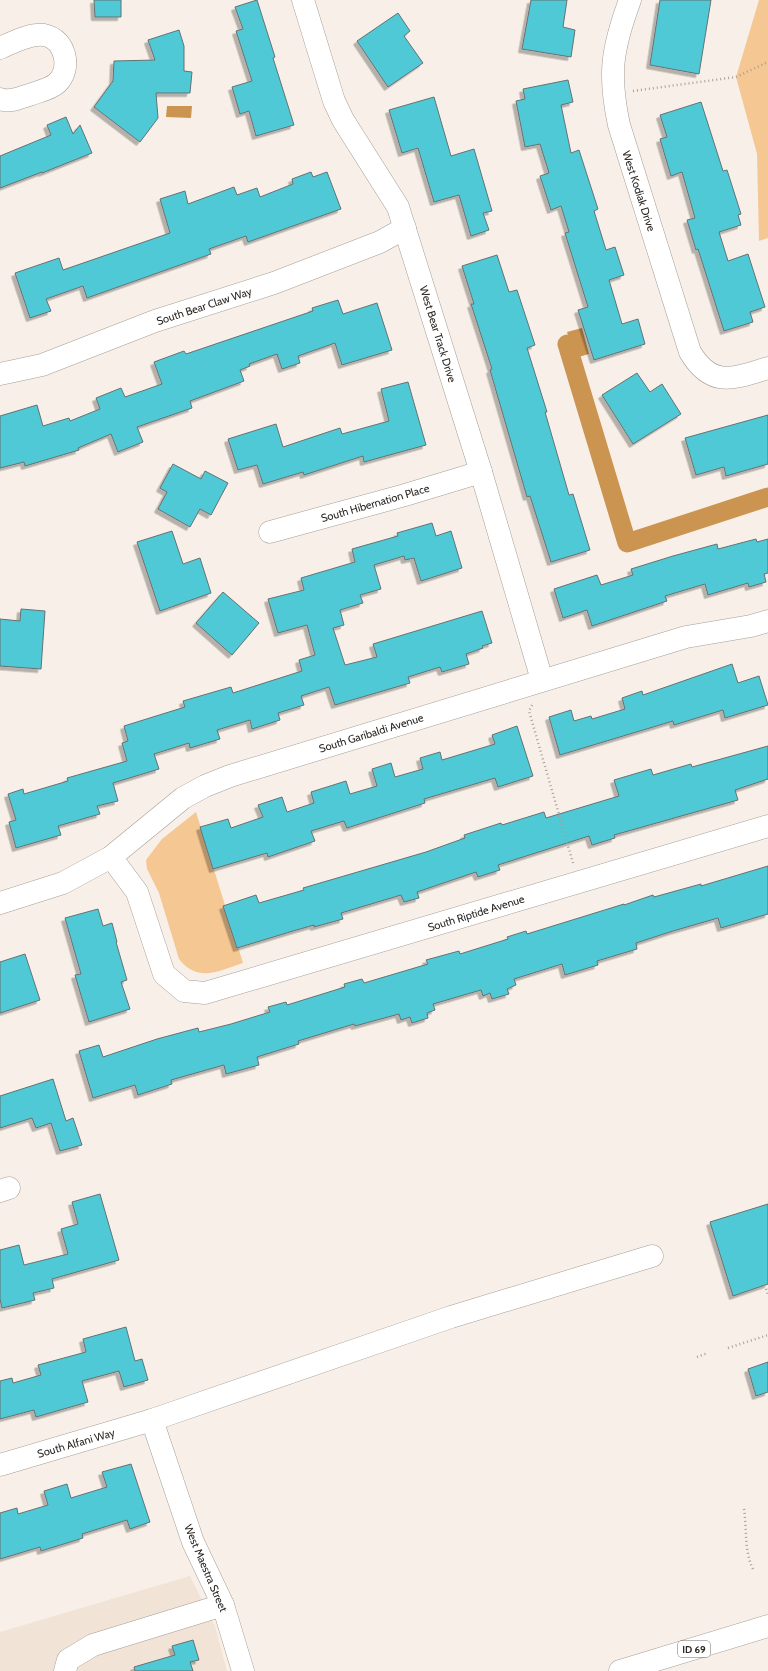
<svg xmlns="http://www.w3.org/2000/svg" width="768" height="1671" viewBox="0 0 768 1671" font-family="Cabin,sans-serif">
	<defs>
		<filter id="shadow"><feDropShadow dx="-3.5" dy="3.5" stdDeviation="0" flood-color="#0004"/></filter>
	</defs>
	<rect width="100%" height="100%" fill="#f8f0e8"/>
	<!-- built -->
	<polygon fill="#f1e3d5" points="190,1576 215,1626 227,1671 0,1671 0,1632"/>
	<!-- green -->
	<g fill="#f5c793">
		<polygon points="759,0 768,0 768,238 759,241 757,154 736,77"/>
		<path d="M 196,812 L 243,963 C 218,971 198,983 179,959 L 159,893 L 147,869 L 146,860 L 162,839 Z"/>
	</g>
	<!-- water -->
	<g fill="#cb9450">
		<polygon points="167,106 192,106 191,118 166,117"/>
		<polygon points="582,328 589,354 575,358 567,332"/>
	</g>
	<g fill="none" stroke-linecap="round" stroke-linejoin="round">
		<!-- canal -->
		<polyline stroke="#cb9450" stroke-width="19" points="567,344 627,543 768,497"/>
	</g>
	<!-- building -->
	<g fill="#4fc9d5" stroke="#657172" filter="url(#shadow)">
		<polygon points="94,0 121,0 121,17 95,17"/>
		<polygon points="257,0 275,57 273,58 294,125 256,136 249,111 240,114 232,87 252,81 236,31 243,29 235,7"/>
		<polygon points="531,0 567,0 563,27 575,30 571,57 522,49"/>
		<polygon points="660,0 711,0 699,74 650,65"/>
		<polygon points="398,13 410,31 404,36 423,63 388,87 357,41"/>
		<polygon points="179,30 184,46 184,71 192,72 190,93 156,93 158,118 140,142 94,107 113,81 114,61 155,60 148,40"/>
		<polygon points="568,80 573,102 561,105 571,153 579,150 598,209 594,211 606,250 615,247 624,275 609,280 622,324 638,319 645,344 594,360 578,310 588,307 565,233 569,232 561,206 551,210 540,176 549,173 540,144 525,147 516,101 525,99 523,89"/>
		<polygon points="434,97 451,156 474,149 492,211 483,213 489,230 471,236 459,195 434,202 418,148 402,153 389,110"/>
		<polygon points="701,102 723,171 727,170 741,214 738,215 741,225 719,232 728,261 748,254 765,307 750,312 753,322 724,331 698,249 696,250 687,220 695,218 682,172 671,176 660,139 667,137 660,115"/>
		<polygon points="66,117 73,134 80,125 92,153 42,173 42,172 0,188 0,156 51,135 47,125"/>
		<polygon points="311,172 313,177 327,172 341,209 248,242 246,236 209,249 211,254 87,298 83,286 46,299 51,311 30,318 15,273 59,258 63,270 170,233 160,199 185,191 188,204 234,187 237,195 257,188 260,197 293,184 292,179"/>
		<polygon points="497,255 509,292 517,290 535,345 527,348 547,412 545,412 569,495 573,494 590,550 551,562 530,496 527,497 490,370 492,369 471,304 474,304 462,266"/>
		<polygon points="338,300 343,314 377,303 392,350 342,365 335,343 298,356 300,363 282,369 277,354 249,364 250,366 240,370 244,381 190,401 192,408 137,427 143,442 118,452 111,434 78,448 79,450 25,466 24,462 0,468 0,416 37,405 43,426 69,418 70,421 100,409 96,398 121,388 125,397 162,384 154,362 184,351 186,354 313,311 312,308"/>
		<polygon points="637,373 650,392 662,384 681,414 633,444 602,395"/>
		<polygon points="408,382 426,445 364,462 363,456 304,475 303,472 263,484 257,465 238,470 228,439 276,424 283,447 340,428 342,434 389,421 381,389"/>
		<polygon points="768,415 768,464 726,476 724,467 696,475 685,438"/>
		<polygon points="173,464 201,479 205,471 228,483 211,515 200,509 190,527 158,509 167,492 160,488"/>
		<polygon points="432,523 436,536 451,531 462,568 421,581 414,558 405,560 404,556 374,565 381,589 360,595 363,603 340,610 344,625 333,628 345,665 377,657 373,644 482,611 492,643 482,646 483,648 466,654 469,664 442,672 440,667 408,677 410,683 335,705 329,687 301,696 304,705 278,713 280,720 252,729 250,720 217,730 220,739 190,748 189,743 154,754 159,769 113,783 118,801 97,806 100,814 58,826 61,835 16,848 9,822 16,820 8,794 23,789 24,794 68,781 67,778 127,761 122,743 128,741 124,726 185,707 183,701 231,687 233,693 302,671 299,660 315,655 307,625 278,633 268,599 304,590 301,578 355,562 352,549 398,536 397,533"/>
		<polygon points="172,531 183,564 200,558 211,593 160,611 137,542"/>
		<polygon points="756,539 757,542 768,539 768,573 764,574 766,582 749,587 748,583 708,595 705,584 665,596 667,601 592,626 587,610 563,618 554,589 597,575 601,585 633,575 631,569 673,556 717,544 718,549"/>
		<polygon points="223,592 259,623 232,655 196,623"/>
		<polygon points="21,609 45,611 41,669 0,666 0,619 20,621"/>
		<polygon points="732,664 738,683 759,676 768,705 725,718 723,710 674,725 673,721 560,755 549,717 571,710 574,721 591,716 592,719 625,709 622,698 642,691 643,695"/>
		<polygon points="517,726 533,776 498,787 495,778 424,799 425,803 347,828 344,821 311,831 315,841 268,857 267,853 213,869 200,827 228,819 231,828 263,817 258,805 282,797 287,812 314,803 311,792 346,781 350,794 377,786 372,769 391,763 395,777 423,769 420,758 440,752 442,760 495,744 492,735"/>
		<polygon points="768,746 768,779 735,790 738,800 614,835 615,838 592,845 589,836 498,865 500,870 478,877 476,872 417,892 419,898 404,902 401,895 341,913 343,919 314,927 314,925 293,931 237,948 223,906 256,895 259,903 304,890 303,888 426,852 465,838 464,835 501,823 502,825 544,812 546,818 619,796 614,780 651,769 653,775 691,764 692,767"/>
		<polygon points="768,866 768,914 721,928 718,918 673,931 636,943 637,949 597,961 598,965 565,975 562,964 514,979 516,985 507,989 509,994 492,999 490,993 483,996 481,990 433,1004 435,1010 427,1013 428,1018 412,1023 410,1017 401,1020 399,1014 355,1026 354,1024 298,1041 299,1044 257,1057 259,1065 226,1074 224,1065 171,1080 172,1084 138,1095 135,1085 93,1098 79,1051 99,1045 103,1057 157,1039 198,1028 199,1032 231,1024 270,1012 268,1007 286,1002 287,1005 345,987 344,984 362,979 364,983 428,964 426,960 459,951 460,954 508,939 507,937 526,931 527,934 624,904 624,905 653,895 654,897 701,884 701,886"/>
		<polygon points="98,909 103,926 112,923 117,942 116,942 127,980 121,982 130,1009 89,1022 75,975 81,974 65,918"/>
		<polygon points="25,954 40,1000 0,1013 0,962"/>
		<polygon points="53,1079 66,1121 73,1118 82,1145 60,1151 51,1123 36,1128 32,1118 0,1128 0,1096"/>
		<polygon points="100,1194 119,1260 52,1279 54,1288 33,1293 35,1300 2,1308 0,1299 0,1250 19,1245 24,1265 68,1254 61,1229 78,1224 72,1202"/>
		<polygon points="768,1204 768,1284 733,1296 710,1222"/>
		<polygon points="126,1327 135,1361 142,1359 148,1380 124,1387 119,1371 82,1381 88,1402 36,1417 34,1410 0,1419 0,1381 12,1378 13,1383 41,1375 38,1365 86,1352 83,1339"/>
		<polygon points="768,1362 768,1392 756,1396 748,1369"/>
		<polygon points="131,1464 150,1522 130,1529 127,1520 82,1534 83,1538 41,1551 40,1547 0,1559 0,1513 17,1508 18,1514 48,1505 44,1491 67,1484 71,1498 107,1487 102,1472"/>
		<polygon points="193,1640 199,1660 190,1662 193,1671 135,1671 134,1667 175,1655 172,1646"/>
	</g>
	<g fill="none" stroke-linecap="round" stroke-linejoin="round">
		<!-- minor casing -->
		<g stroke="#a59e96" stroke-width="23">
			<g id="minor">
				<polyline points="303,0 334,101 343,120 398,207 481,472 542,680"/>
				<path d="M 630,0 C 612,49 608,74 619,125 L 690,352 C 712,389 734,378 768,368"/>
				<path d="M 0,48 C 12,43 30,33 44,35 C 66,39 72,69 57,83 C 51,89 37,92 29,95 C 19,98 10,103 0,99"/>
				<polyline points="0,374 42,365 155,321 274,283 380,242 405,228"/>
				<polyline points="270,532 405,495 481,472"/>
				<polyline points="111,857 137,892 164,974 184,991 205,993 768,826"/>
				<polyline points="0,903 63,883 111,857 183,798 205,786 230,776 686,637 751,626 768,621"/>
				<polyline points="0,1191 9,1188"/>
				<polyline points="152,1420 193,1542 223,1605 243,1671"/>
				<polyline points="0,1465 152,1420 451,1317 652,1256"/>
				<polyline points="65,1671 68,1660 93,1645 223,1605"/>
			</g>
		</g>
		<!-- major casing -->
		<g stroke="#a59e96" stroke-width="23">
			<polyline id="major" points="620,1671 768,1626"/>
		</g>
		<!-- path -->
		<g stroke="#a7a09a" stroke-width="2.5" stroke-dasharray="1 3" stroke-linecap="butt">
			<polyline points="633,91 736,77 768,62"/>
			<polyline points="532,705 529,711 573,863"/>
			<polyline points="765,1285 768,1295"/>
			<polyline points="728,1348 768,1335"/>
			<polyline points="697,1357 708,1353"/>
			<path d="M 744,1509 C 747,1529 744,1551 753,1569"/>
		</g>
		<!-- minor -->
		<use href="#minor" stroke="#fff" stroke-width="22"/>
		<!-- major -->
		<use href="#major" stroke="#fff" stroke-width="22"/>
	</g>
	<g text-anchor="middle" stroke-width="4" stroke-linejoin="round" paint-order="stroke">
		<!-- shield labels -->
		<rect fill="#fff" stroke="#6b6866" stroke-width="1" x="678" y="1641" width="32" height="16" rx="3"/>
		<g font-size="10" font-weight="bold" fill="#2b2825">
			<text x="694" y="1653">ID 69</text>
		</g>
		<!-- street labels -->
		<g font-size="11" fill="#2b2825" stroke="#fff">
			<text transform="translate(639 191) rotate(72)" y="4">West Kodiak Drive</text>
			<text transform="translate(204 306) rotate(-18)" y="4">South Bear Claw Way</text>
			<text transform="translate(438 334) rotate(73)" y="4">West Bear Track Drive</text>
			<text transform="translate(375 503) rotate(-16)" y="4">South Hibernation Place</text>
			<text transform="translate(371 733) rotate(-17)" y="4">South Garibaldi Avenue</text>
			<text transform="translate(476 913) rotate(-17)" y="4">South Riptide Avenue</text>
			<text transform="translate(76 1443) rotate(-16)" y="4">South Alfani Way</text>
			<text transform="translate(206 1568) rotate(67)" y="4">West Maestra Street</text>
		</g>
	</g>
</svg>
